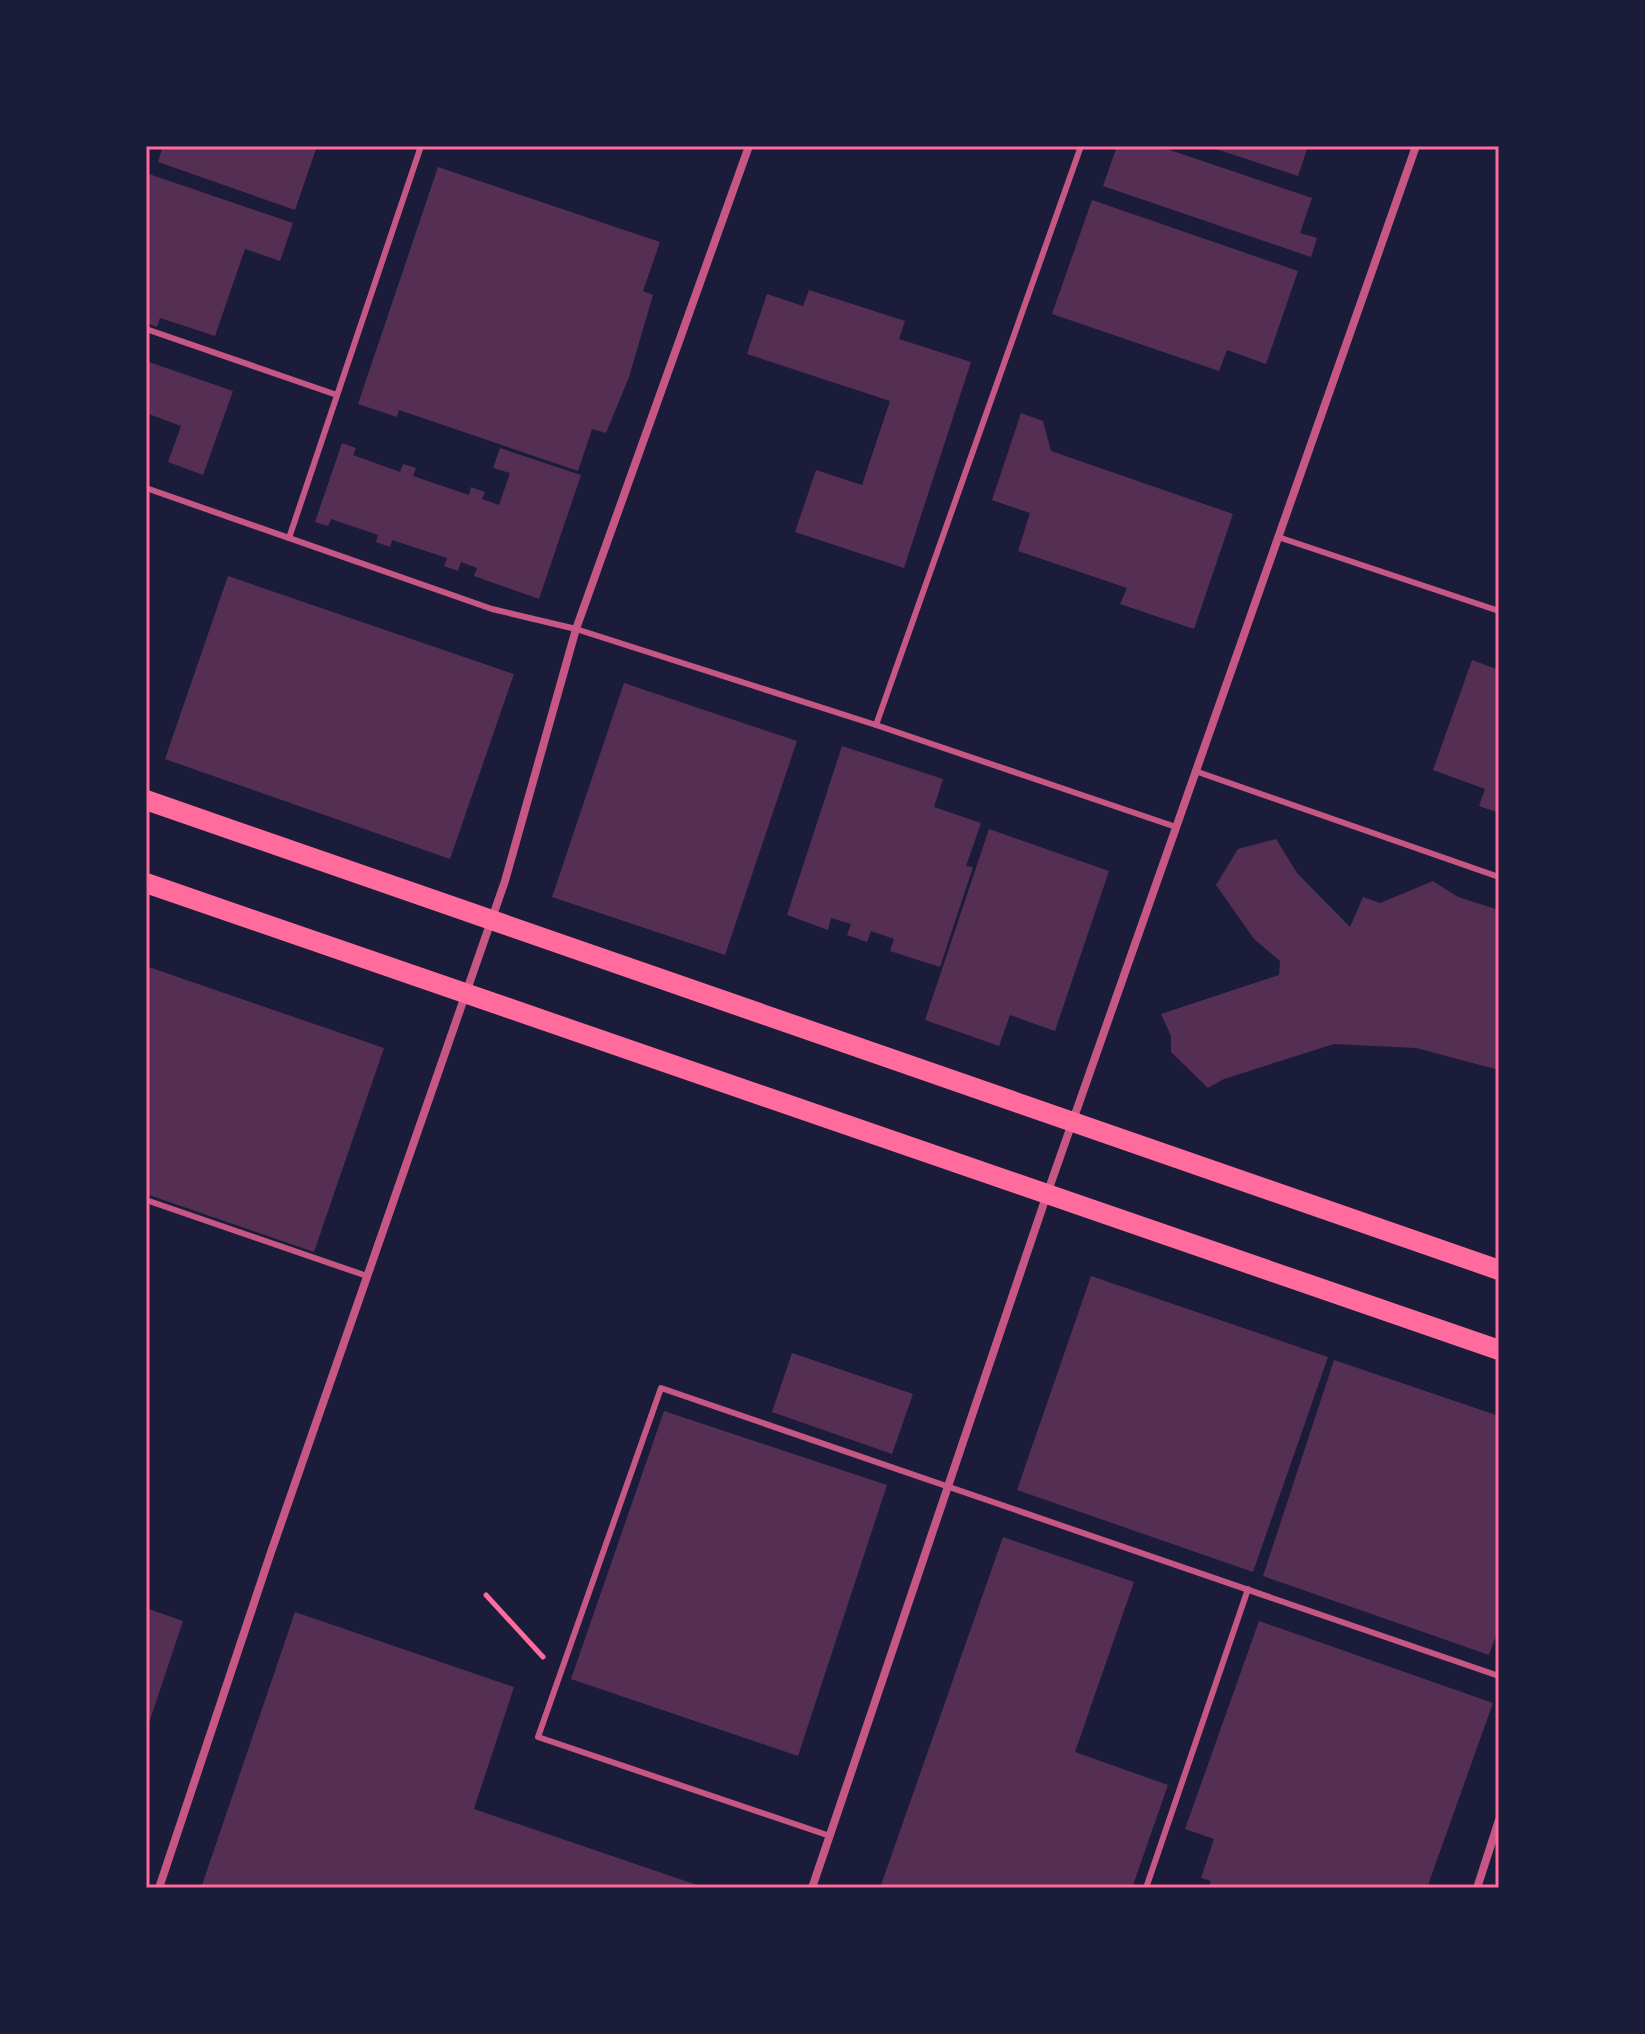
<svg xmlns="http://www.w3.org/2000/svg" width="1645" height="2034" viewBox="0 0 1645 2034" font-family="'Exo 2',sans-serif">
	<rect width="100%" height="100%" fill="#1b1b3a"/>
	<!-- building -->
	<g fill="#542f53">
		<polygon points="163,146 317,146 295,210 158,162"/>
		<polygon points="1117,146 1158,146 1312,198 1300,233 1317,238 1311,257 1103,186"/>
		<polygon points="1207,146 1308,146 1298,176"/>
		<polygon points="438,167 660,242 643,291 653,295 629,377 606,433 592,429 578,471 399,410 397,417 358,404"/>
		<polygon points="146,173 293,223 280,261 245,249 215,336 160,318 157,327 146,323"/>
		<polygon points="1092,200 1298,271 1266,364 1227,350 1219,371 1052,314"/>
		<polygon points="809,290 905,321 899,339 971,362 904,568 795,532 816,470 862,485 890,401 747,354 767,294 803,306"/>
		<polygon points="146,361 233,391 203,475 168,462 181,426 146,413"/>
		<polygon points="1021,413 1043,421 1051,451 1233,514 1194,629 1120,604 1127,588 1018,551 1030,513 992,500"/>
		<polygon points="342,443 356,448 353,455 400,472 403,464 416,468 413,476 469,495 471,487 485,492 482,499 499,505 510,473 493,468 500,448 581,475 539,599 474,576 477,568 461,562 458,571 444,566 447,558 392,540 390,547 376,542 378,535 331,519 328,526 315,522"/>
		<polygon points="228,576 514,674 450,859 165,759"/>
		<polygon points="1472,660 1499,670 1499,813 1479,806 1485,789 1433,770"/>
		<polygon points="624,683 797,741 725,955 552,897"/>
		<polygon points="842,746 943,779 934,807 981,823 966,866 973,867 940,967 890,951 894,939 871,931 867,942 847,935 851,924 831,918 828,930 787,915"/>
		<polygon points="989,829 1109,871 1055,1031 1010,1015 999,1046 925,1020"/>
		<polygon points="1276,839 1297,873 1350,927 1363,897 1380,903 1433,881 1458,897 1499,910 1499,1070 1416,1048 1334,1044 1224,1079 1208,1088 1171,1052 1171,1036 1161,1014 1279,975 1280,961 1254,939 1216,885 1238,849"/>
		<polygon points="146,966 384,1048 314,1252 146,1194"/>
		<polygon points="1091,1276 1328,1357 1253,1572 1017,1490"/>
		<polygon points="792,1353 913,1394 892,1454 772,1412"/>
		<polygon points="1334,1360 1499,1416 1499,1627 1489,1655 1263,1576"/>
		<polygon points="664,1411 887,1485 798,1756 571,1679"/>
		<polygon points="1003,1537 1134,1582 1075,1752 1168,1785 1132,1888 880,1888"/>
		<polygon points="146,1608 183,1621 147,1729 146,1728"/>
		<polygon points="295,1612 514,1687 474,1809 706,1888 201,1888"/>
		<polygon points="1259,1621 1493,1703 1427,1888 1208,1888 1211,1881 1201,1878 1214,1839 1185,1829"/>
	</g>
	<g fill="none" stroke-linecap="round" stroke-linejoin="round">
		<!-- path -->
		<polyline stroke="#ff6b9d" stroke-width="5" points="486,1595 543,1657"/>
		<!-- service -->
		<g stroke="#c65784" stroke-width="6">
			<polyline points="146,329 337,395"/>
			<polyline points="146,488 492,609 576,629 876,725 1176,827"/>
			<polyline points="1278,537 1499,611"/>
			<polyline points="289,538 421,146"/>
			<polyline points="876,725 1081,146"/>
			<polyline points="1195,771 1499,877"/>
			<polyline points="146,1200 367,1276"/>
			<polyline points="830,1836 538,1737 661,1388 1499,1676"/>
			<polyline points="1146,1888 1248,1589"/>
		</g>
		<!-- minor -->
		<g stroke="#c65784" stroke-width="8">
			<polyline points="159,1888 270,1555 505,881 576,629 749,146"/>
			<polyline points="812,1888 1047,1194 1416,146"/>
			<polyline points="1477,1888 1499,1820"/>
		</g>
		<!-- primary -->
		<g stroke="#ff6b9d" stroke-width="20">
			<polyline points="146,800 1499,1270"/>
			<polyline points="146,883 1499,1350"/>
		</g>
	</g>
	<!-- border -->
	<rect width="1645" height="2034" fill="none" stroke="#1b1b3a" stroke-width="296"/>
	<rect x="148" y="148" width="1349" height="1738" fill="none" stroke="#ff6b9d" stroke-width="3"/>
</svg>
